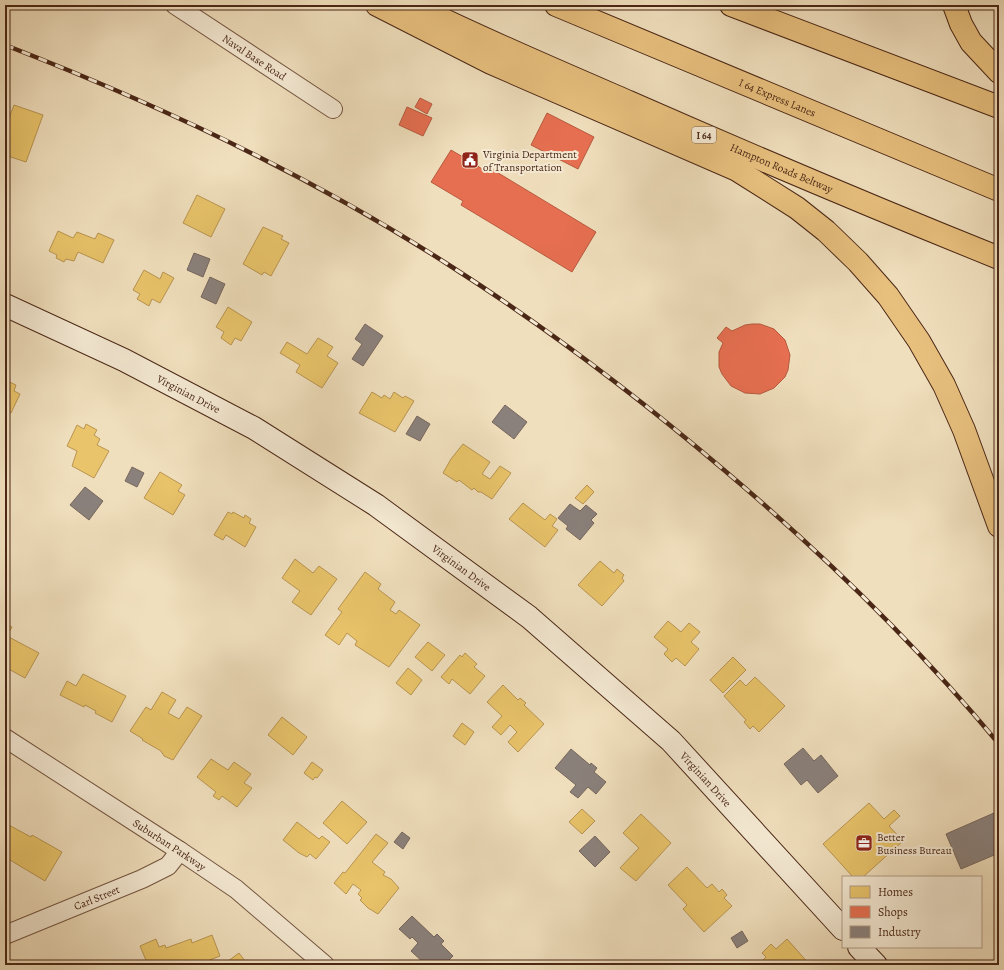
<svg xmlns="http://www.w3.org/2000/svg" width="1004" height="970" viewBox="0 0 1004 970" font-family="Alegreya,serif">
	<rect width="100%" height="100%" fill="#f0dfbd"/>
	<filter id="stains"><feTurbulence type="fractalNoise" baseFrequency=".005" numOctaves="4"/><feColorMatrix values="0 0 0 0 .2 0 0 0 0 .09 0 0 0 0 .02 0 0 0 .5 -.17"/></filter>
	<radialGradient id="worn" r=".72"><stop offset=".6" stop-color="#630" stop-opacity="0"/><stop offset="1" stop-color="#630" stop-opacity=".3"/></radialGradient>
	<!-- homes -->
	<g fill="#e9c46a" stroke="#b99551">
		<polygon points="14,105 43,115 26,162 5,155 5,143 9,131 5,129"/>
		<polygon points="197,195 225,209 211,237 183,223"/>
		<polygon points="263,227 283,236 281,239 289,243 271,276 264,272 262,275 243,264"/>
		<polygon points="58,231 73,238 77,232 95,239 98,233 114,240 103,263 78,252 74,261 66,259 64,262 56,258 57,255 49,251"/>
		<polygon points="144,270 160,279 163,272 174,278 160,303 152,299 149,306 137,299 140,294 133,290"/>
		<polygon points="228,307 252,322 241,341 235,338 231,345 221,338 224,332 216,327"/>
		<polygon points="318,338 333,347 327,356 338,363 322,388 296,372 300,365 280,353 287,342 307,354"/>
		<polygon points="5,380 16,385 14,391 20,394 11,413 5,410"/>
		<polygon points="372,392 382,398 384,395 390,399 394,392 403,398 405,396 414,401 395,432 359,413"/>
		<polygon points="86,424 97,430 94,435 100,439 97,445 109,451 94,478 72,466 77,451 67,446 77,425 84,429"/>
		<polygon points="463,444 490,462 482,474 490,479 500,466 511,473 492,499 481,492 478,492 474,488 472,490 459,480 457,482 443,473 451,459"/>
		<polygon points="160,472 182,485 178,491 185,495 173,515 144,498"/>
		<polygon points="587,485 594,492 583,504 575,498"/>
		<polygon points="523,503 545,520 550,514 557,519 552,526 558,530 545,547 509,519"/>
		<polygon points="228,512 232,514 233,512 244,518 245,515 251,519 249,523 256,527 245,547 226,535 223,540 214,535"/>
		<polygon points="295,559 313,573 319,566 337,579 311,615 292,602 300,591 282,578"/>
		<polygon points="600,561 614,573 617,569 624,575 622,578 624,581 602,606 578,585"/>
		<polygon points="365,572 381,584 378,589 395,602 390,610 396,614 399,610 420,625 389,667 355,645 357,641 347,633 339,645 325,635 342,612 338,609"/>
		<polygon points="668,621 681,632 689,623 700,632 691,642 699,649 685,666 676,658 672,662 664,654 668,649 654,637"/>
		<polygon points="5,624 12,627 7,636 39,653 25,678 5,667"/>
		<polygon points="428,642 445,655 432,671 415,657"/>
		<polygon points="465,653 477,664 474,667 485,676 470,694 452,679 449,684 441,677 460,655 462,657"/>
		<polygon points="733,657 746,670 723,693 710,680"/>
		<polygon points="408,668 422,680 411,695 396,683"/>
		<polygon points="83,674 126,696 112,722 95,713 96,711 85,705 84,707 60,695 67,681 76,686"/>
		<polygon points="755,677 785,706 759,732 753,726 750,729 744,722 746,720 724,696 740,680 746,686"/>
		<polygon points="503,685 518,700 520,698 526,703 524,705 544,724 518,752 508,742 517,732 510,725 501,735 492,727 502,716 487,702"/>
		<polygon points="162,692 176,700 168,713 179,719 187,707 202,716 173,760 164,756 161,751 142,740 143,739 130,731 146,707 151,710"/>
		<polygon points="282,717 307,737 293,755 268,735"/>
		<polygon points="462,723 474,732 465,745 453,736"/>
		<polygon points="211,759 228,770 234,762 251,774 244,783 252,788 237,807 222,796 219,800 213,796 216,792 197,777"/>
		<polygon points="312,762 323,770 317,778 315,777 313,780 304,773"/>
		<polygon points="342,801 367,822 347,844 323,823"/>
		<polygon points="869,803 884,819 894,810 900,816 889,826 903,841 863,877 853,877 823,844"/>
		<polygon points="582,809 595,821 582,834 569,822"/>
		<polygon points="641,814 671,843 636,881 620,868 639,848 623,833"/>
		<polygon points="297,822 319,839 322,836 330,842 316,859 310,854 307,857 299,853 283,840"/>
		<polygon points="5,823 31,837 32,835 62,852 45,881 5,857"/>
		<polygon points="376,834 388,843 372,862 385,872 383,875 391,879 399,888 378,914 368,908 360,900 362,898 358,894 361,890 353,884 346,894 334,883 343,872 345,873"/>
		<polygon points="687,867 707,888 712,884 719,892 722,889 727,895 724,898 732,906 704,932 683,909 687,905 668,885"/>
		<polygon points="212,935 220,956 197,965 148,965 140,946 156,939 159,947 165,945 166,948 191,939 192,943"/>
		<polygon points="787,939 810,965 761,965 760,963 766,957 762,953 771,944 776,949"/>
		<polygon points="239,953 245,961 248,960 252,965 223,965"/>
	</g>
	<!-- shops -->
	<g fill="#e76f51" stroke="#b8593f">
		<polygon points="420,98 432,104 427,114 415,107"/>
		<polygon points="407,107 432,118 423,136 399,125"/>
		<polygon points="547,113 594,137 578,169 531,145"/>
		<polygon points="451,150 463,157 465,153 477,161 475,164 482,169 485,165 596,232 572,272 461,205 463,201 431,182"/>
		<polygon points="752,324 760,324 774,329 785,340 790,355 788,370 785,377 774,388 760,394 745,393 731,386 722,374 719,367 719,352 723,343 717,338 726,327 732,331 745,325"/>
	</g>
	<!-- industry -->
	<g fill="#8a817c" stroke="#77665d">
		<polygon points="194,253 210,259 203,277 187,270"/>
		<polygon points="210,277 225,284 216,304 201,297"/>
		<polygon points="365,324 383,336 363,366 352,359 362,344 355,339"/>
		<polygon points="505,405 527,422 514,439 492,422"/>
		<polygon points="417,416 430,424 420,441 406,434"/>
		<polygon points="132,467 144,473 137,487 125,481"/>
		<polygon points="85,487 103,501 89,520 70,505"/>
		<polygon points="570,504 580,511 586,505 597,514 591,520 594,523 580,540 566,529 568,526 558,518"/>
		<polygon points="803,748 814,761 821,755 838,776 818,793 807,780 801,785 784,764"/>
		<polygon points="571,749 590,765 591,763 597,768 594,772 606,782 596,794 588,787 578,798 570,792 576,785 555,768"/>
		<polygon points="994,813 999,825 999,853 961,869 946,834"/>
		<polygon points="402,832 410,838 403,849 394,842"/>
		<polygon points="595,836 610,852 595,867 579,851"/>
		<polygon points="412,916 434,937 437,934 444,941 441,944 453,956 444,965 426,965 411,951 418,943 412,937 410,939 399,929"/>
		<polygon points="742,931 748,941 737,948 731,938"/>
	</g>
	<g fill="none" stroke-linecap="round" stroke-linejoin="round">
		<!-- street casing -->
		<g stroke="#745540" stroke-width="20">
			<g id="street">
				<path id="s1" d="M 175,5 L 333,109"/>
				<path id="s2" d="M 5,738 L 180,851 L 236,889 L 325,965"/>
				<path id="s3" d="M 5,935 L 142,879 L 168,866 L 180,851"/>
			</g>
		</g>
		<!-- secondary casing -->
		<g stroke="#4a2716" stroke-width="24">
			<g id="secondary">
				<path id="s4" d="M 5,305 L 124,360 L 254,428 L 376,505 L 529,617 L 671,741 L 843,929"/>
				<polyline points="859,947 876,965"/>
			</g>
		</g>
		<!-- highway casing -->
		<g stroke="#4a2716" stroke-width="24">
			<g id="highway">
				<polyline points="377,5 491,63 737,170 797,208 826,231 858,262 888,296 919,341 944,385 964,430 999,526"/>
				<path id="s5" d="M 413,5 C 484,40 557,71 629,102 C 752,156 875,208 999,258"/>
				<path id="s6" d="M 556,5 L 999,190"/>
				<polyline points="731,5 999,107"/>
				<polyline points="954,5 961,24 971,42 999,72"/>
			</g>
		</g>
		<!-- street -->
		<use href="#street" stroke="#f5ead4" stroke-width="18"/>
		<!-- secondary -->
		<use href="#secondary" stroke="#f5ead4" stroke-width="22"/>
		<!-- highway -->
		<use href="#highway" stroke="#e8c07e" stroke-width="22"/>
		<!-- rail casing -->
		<g stroke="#4a2716" stroke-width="4.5">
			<path id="rail" d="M 5,45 C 160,105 312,176 452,267 C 547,328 637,396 724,470 C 822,553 916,644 999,744"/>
		</g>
		<!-- rail -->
		<use href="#rail" stroke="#f5ead4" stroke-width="3" stroke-dasharray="9" stroke-linecap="butt"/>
	</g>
	<!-- icons -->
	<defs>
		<g id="civic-square" transform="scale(0.9)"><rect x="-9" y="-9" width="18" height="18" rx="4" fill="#8f2418" stroke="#f5ead4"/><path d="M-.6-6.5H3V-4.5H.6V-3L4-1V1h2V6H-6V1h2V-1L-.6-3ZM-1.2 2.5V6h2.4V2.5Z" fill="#fff"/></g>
		<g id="office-square" transform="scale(0.9)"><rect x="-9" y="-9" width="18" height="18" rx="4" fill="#8f2418" stroke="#f5ead4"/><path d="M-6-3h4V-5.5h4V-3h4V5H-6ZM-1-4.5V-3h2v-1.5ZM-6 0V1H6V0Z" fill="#fff"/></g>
	</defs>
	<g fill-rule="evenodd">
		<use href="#civic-square" x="470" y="160"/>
		<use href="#office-square" x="864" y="843"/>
	</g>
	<g text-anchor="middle" stroke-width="4" stroke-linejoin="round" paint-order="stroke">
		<!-- shield labels -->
		<rect fill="#f5ead4" stroke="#7d624f" stroke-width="1" x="692" y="127" width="24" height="16" rx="3"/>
		<g font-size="10" font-weight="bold" fill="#4a2716">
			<text x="704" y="139">I 64</text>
		</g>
		<!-- street labels -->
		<g font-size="11" fill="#4a2716" stroke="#f5ead4">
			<text dy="4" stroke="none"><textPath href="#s1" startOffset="95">Naval Base Road</textPath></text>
			<text dy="4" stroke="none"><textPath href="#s6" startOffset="240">I 64 Express Lanes</textPath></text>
			<text dy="4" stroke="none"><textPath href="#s5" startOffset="403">Hampton Roads Beltway</textPath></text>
			<text dy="4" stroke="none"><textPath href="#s4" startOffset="204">Virginian Drive</textPath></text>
			<text dy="4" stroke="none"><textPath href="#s4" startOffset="528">Virginian Drive</textPath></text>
			<text dy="4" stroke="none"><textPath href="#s4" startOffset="852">Virginian Drive</textPath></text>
			<text dy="4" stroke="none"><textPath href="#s2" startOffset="196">Suburban Parkway</textPath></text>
			<text dy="4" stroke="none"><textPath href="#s3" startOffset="99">Carl Street</textPath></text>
		</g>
		<!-- poi labels -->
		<g font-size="11" fill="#4a2716" stroke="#f5ead4" text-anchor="start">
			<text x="483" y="158">Virginia Department<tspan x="483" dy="13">of Transportation</tspan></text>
			<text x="877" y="841">Better<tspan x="877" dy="13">Business Bureau</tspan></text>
		</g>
	</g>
	<!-- margin -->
	<rect width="1004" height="970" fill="none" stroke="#f0dfbd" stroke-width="20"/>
	<rect x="6" y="6" width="992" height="958" fill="none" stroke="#4a2716" stroke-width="2"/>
	<rect x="10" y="10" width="984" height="950" fill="none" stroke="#4a2716"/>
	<!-- legend -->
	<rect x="842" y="876" width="140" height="72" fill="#f5ead4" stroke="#b19c88"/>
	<rect x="850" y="886" width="20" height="12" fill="#e9c46a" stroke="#b19c88"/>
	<text x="878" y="896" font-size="12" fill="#4a2716">Homes</text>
	<rect x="850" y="906" width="20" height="12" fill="#e76f51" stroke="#b19c88"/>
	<text x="878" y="916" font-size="12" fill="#4a2716">Shops</text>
	<rect x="850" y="926" width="20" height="12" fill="#8a817c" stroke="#b19c88"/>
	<text x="878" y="936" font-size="12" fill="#4a2716">Industry</text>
	<rect width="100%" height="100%" filter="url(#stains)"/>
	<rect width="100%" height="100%" fill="url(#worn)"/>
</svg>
